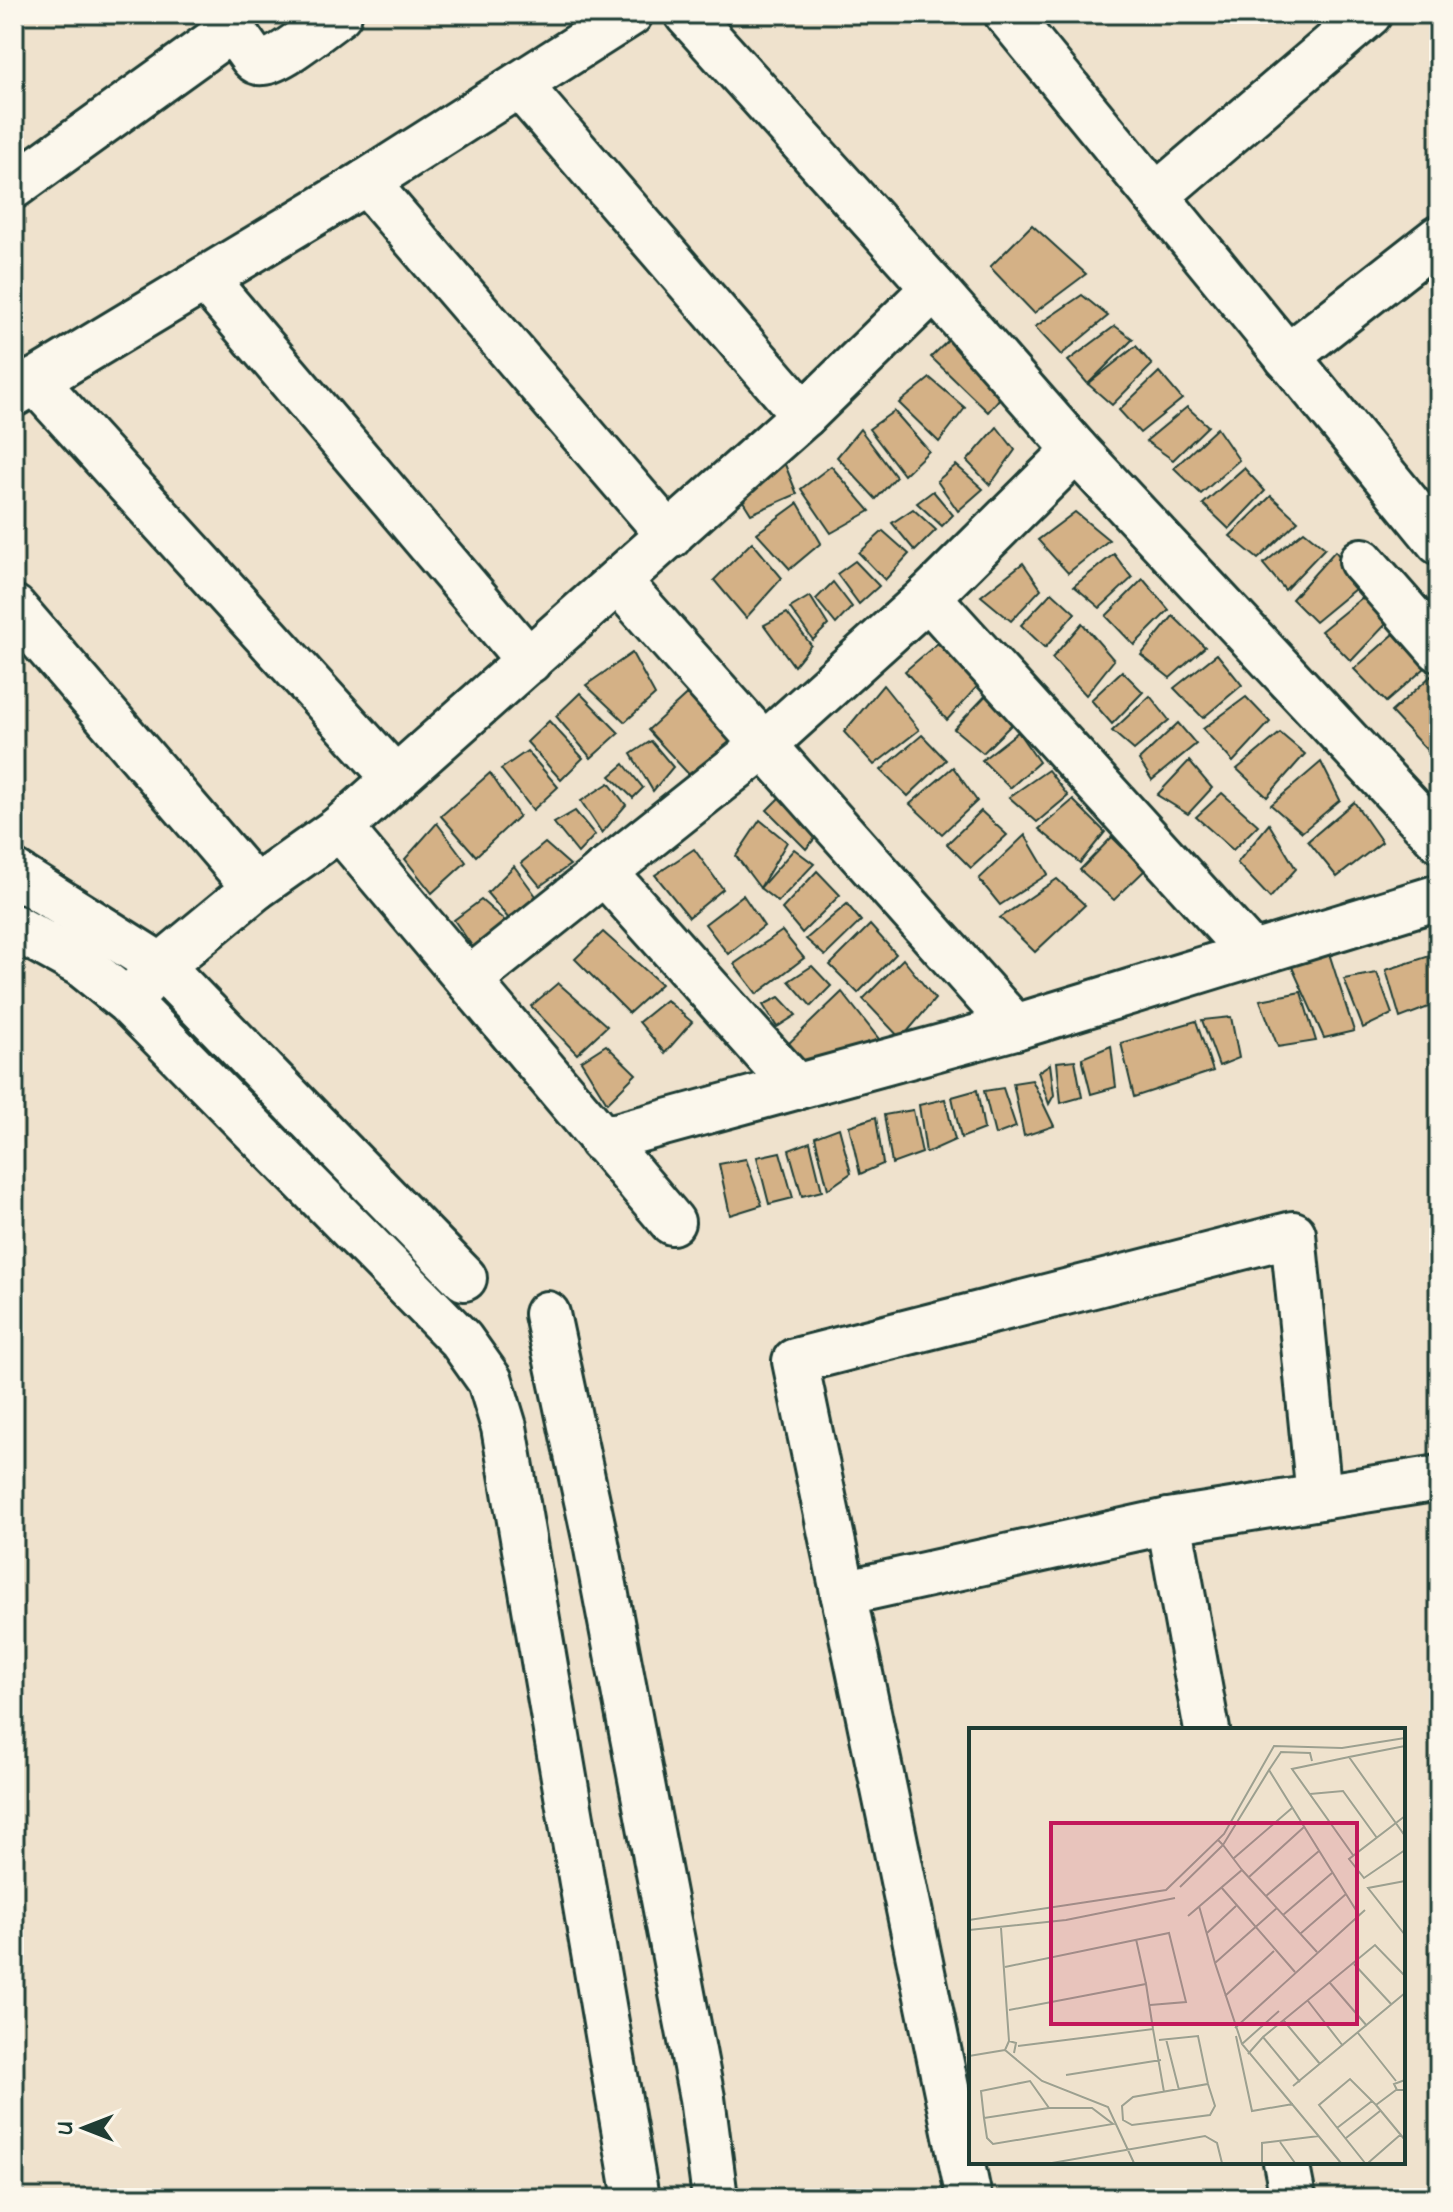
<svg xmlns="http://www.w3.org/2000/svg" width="1453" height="2212" viewBox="0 0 1453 2212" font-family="'Architects Daughter',sans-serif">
	<rect width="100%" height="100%" fill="#efe2cd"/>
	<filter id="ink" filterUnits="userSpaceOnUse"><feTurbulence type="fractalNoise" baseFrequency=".0125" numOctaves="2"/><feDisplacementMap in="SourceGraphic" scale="16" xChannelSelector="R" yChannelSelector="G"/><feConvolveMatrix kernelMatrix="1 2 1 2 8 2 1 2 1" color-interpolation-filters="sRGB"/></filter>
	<g filter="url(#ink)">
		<!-- building -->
		<g fill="#d4b186" stroke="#1f3d34" stroke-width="2">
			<polygon points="1032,225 1086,274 1034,313 990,267"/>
			<polygon points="1082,295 1108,316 1061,355 1035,327"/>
			<polygon points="1115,326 1133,339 1088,384 1068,361"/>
			<polygon points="956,333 1006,391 988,412 931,357"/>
			<polygon points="1136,346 1152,365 1112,405 1088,384"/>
			<polygon points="1159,372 1182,399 1140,433 1119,410"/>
			<polygon points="930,378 965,408 939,442 899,403"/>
			<polygon points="1187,407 1208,426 1173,460 1146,441"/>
			<polygon points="894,411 929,451 904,475 869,429"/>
			<polygon points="997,427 1015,450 990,485 967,461"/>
			<polygon points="1217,428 1239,460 1201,494 1174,468"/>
			<polygon points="860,429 896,477 876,499 837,457"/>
			<polygon points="784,462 797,494 751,514 741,498"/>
			<polygon points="956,465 983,489 958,511 937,481"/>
			<polygon points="831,466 870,511 831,533 801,489"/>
			<polygon points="1244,468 1265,491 1229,529 1203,504"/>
			<polygon points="933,491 953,515 942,526 917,503"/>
			<polygon points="1271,496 1298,521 1258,559 1230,536"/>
			<polygon points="798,503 821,543 790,569 757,533"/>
			<polygon points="913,509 936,530 915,551 892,523"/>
			<polygon points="1075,512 1109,540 1068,573 1038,540"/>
			<polygon points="883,531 909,554 885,580 859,553"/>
			<polygon points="1304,531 1325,548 1285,590 1263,564"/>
			<polygon points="752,542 782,578 746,618 714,580"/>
			<polygon points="1335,551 1361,584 1315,622 1292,599"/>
			<polygon points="1114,554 1132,578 1100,608 1074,586"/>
			<polygon points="855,561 879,586 859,604 837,574"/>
			<polygon points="1023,563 1041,589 1011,621 981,596"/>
			<polygon points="1143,579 1169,610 1134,645 1106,616"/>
			<polygon points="833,582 852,607 836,624 816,599"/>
			<polygon points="1052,592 1075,613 1045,648 1021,625"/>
			<polygon points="1369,592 1389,621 1351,661 1321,631"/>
			<polygon points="810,596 828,625 813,640 790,608"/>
			<polygon points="787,613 811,645 794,666 764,625"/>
			<polygon points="1173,616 1205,647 1170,678 1141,655"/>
			<polygon points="1082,623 1114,660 1086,695 1052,658"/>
			<polygon points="1394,634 1425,668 1386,702 1354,669"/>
			<polygon points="945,637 984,679 947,720 905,671"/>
			<polygon points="632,653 655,695 625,722 586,685"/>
			<polygon points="1217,654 1242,685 1203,718 1174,688"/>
			<polygon points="1122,671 1143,692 1112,724 1091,700"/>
			<polygon points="1431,676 1439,684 1439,757 1436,760 1391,712"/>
			<polygon points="883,685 919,730 874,765 844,732"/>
			<polygon points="993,688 1014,722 983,753 954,729"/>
			<polygon points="693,689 738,738 694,780 648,730"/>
			<polygon points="580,693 619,733 591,758 556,716"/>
			<polygon points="1150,696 1169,720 1134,750 1112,731"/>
			<polygon points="1246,697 1270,722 1233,762 1203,729"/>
			<polygon points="549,721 583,758 561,780 527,742"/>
			<polygon points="1178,723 1196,744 1152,780 1139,760"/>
			<polygon points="1018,732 1039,762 1010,788 982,760"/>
			<polygon points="1280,733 1305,754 1267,797 1237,769"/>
			<polygon points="922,735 946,760 908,796 881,770"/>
			<polygon points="651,741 673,767 653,791 631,754"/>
			<polygon points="527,751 558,787 533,810 501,769"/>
			<polygon points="1189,761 1212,788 1188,814 1157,795"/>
			<polygon points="1321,762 1340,800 1302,832 1271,805"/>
			<polygon points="624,764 643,788 633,798 610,776"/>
			<polygon points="953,767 977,801 942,834 910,804"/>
			<polygon points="1048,770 1068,796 1037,822 1009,797"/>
			<polygon points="490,773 519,816 476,856 441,816"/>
			<polygon points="609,783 626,805 602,833 581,801"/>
			<polygon points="1222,793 1258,825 1233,850 1196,817"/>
			<polygon points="783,794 821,831 806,849 767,810"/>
			<polygon points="1073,800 1105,832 1080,863 1039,829"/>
			<polygon points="1354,802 1382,842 1337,877 1308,841"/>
			<polygon points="575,811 595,835 578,853 554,823"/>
			<polygon points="981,811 1007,835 971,868 947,844"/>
			<polygon points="760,820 787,842 760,888 736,856"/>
			<polygon points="437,823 466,862 432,893 405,859"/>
			<polygon points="1269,824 1296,869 1270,898 1237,863"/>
			<polygon points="1025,835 1048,874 1000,905 979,879"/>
			<polygon points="1112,837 1145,870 1114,900 1080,870"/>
			<polygon points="545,843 570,865 540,886 521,863"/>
			<polygon points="694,849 723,889 689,917 655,875"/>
			<polygon points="794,849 814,864 778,902 760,888"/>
			<polygon points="514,866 536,896 509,919 487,893"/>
			<polygon points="817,871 840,895 802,933 782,909"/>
			<polygon points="1057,879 1085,905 1035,952 1000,918"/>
			<polygon points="743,895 764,926 728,954 705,924"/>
			<polygon points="481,900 512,927 479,956 454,920"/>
			<polygon points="847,904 861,921 825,956 806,939"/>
			<polygon points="870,925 896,954 858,993 830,965"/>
			<polygon points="782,931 804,958 757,994 734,964"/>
			<polygon points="603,932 661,984 629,1013 575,959"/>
			<polygon points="1327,947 1354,1031 1324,1038 1291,965"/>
			<polygon points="1439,953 1439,1003 1400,1018 1386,970"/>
			<polygon points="903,959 935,999 901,1039 863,999"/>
			<polygon points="812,966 831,986 811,1006 789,981"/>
			<polygon points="1377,973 1392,1014 1363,1028 1344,979"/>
			<polygon points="558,983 607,1026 577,1054 531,1006"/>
			<polygon points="842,992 886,1048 808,1069 787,1045"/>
			<polygon points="1301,992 1316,1041 1278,1047 1260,1000"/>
			<polygon points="779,997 796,1015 777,1027 763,1005"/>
			<polygon points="666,1000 692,1022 665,1053 639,1022"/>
			<polygon points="1231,1017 1239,1058 1219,1066 1202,1020"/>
			<polygon points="1196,1021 1213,1071 1134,1097 1121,1043"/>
			<polygon points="606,1045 636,1074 607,1103 581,1061"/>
			<polygon points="1111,1046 1116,1087 1091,1094 1082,1058"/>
			<polygon points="1075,1060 1082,1097 1061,1103 1057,1062"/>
			<polygon points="1050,1064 1054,1095 1049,1104 1038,1072"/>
			<polygon points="1032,1080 1054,1126 1024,1136 1013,1083"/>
			<polygon points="1003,1088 1016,1127 995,1135 984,1091"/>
			<polygon points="977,1090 984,1129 961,1138 952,1097"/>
			<polygon points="945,1099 955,1140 926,1153 919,1105"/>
			<polygon points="913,1110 922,1153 892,1164 884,1115"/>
			<polygon points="876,1117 883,1164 860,1174 849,1126"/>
			<polygon points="839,1128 851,1173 828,1189 815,1137"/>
			<polygon points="810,1142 822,1191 802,1196 789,1150"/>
			<polygon points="780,1152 793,1198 769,1204 757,1157"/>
			<polygon points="746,1159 762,1205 730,1215 719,1164"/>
		</g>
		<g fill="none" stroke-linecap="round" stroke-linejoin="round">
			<!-- minor casing -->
			<g stroke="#1f3d34" stroke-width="50">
				<g id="minor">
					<path d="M 221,14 L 252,57 C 256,61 256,63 263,62 C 280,61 323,25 339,14"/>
					<polyline points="687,14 934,288 1076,450 1439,839"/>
					<polyline points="1007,14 1439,542"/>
					<polyline points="519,85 804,415"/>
					<polyline points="366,182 670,536"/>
					<polyline points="14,186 232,29"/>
					<polyline points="1156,196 1369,14"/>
					<polyline points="205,279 529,661"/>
					<polyline points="1287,357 1439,238"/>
					<polyline points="35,381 396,779"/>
					<polyline points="14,394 366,182 630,14"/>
					<polyline points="1362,561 1439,649"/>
					<polyline points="618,581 1015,1027 1439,897"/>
					<polyline points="928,597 1252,954"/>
					<polyline points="14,608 255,888"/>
					<polyline points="340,828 255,888 161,966 464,1278"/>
					<polyline points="604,872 796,1087"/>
					<polyline points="14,873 161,966 140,988"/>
					<polyline points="14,927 81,964 128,1002 461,1340 490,1381 504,1427 636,2198"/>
					<polyline points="469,980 764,745 928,597 1076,450"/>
					<polyline points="601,1140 1015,1027"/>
					<polyline points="672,1222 340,828 804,415 934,288"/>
					<polyline points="547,1314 595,1538 702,2098 715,2198"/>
					<polyline points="843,1593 1169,1521"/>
					<polyline points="1207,1730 1169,1521 1439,1478"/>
					<polyline points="1286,2162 1293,2198"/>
					<polyline points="969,2198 795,1361 1293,1234 1319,1497"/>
				</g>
			</g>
			<!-- minor -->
			<use href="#minor" stroke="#fbf7ec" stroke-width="44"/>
		</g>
	</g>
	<!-- overview -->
	<g transform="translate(969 1728)">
		<rect width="436" height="436" fill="#efe2cd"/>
		<path fill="none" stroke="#9ca090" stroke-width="2" d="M 436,18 L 380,29 L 436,108M 380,29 L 323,41 L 384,127M 300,42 L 312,24 L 341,25 L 343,33M 341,66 L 374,63 L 408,110M 436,88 L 380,131 L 395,150 L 436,122M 249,112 L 254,117 L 300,42 L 390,187M 265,130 L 323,80M 280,149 L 335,99M 436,153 L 399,160 L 436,207M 211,159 L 254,117 L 273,142M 252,159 L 326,244M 297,168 L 350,123M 230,178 L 246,235M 308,180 L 246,235 L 273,316 L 372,435M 314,187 L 363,145M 219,188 L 273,142 L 348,224M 0,192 L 197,162 L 255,106 L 305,18 L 373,20 L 436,10M 32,200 L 40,313M 0,202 L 97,192 L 206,170M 238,205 L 267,178M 331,206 L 377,166M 167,211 L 177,256M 385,236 L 423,277M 36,239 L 200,205 L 217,274 L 181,277M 361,255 L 398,298M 256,268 L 305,223M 339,273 L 374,318M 40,282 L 177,256 L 184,301M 315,293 L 351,336M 266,300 L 396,182M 389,305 L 427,353M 267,308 L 283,383 L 324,376M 294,309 L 406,217 L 436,248M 197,311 L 210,362M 190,312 L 229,308 L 239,356M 273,316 L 310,283M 49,318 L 184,301 L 195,364M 45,325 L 47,315 L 40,313 L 36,322 L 73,353 L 139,379 L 165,435M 279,326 L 294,309 L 331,354M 0,328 L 36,322M 97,347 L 192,332M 436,352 L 425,356 L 428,362 L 436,362M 239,356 L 246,378 L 241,387 L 163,397 L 154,392 L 153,378 L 164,369 ZM 324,358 L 436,265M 407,377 L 436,412M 15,390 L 80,380 L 61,353 L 12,363 L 15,390 L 18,410 L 24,416 L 144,396 L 123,380 L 80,380M 368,400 L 403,373M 377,410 L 411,383M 311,414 L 326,435M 83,435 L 236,408 L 248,415 L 253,435M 293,435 L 293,415 L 350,408M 396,435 L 350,377 L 381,351 L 407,377 L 427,362M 399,435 L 431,407"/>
		<path fill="#c2185b" fill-opacity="0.15" stroke="#c2185b" stroke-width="4" d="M 82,95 L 388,95 L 388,296 L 82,296 Z"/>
		<rect width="436" height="436" fill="none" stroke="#1f3d34" stroke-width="4"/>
	</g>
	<!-- margin -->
	<rect width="1453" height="2212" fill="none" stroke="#fbf7ec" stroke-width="48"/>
	<rect x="24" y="24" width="1405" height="2164" fill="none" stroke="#1f3d34" stroke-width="3" filter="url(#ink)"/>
	<!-- north arrow -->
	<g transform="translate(84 2128) rotate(270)" stroke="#fbf7ec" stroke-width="6" paint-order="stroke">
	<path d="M0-6L14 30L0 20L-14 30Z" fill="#1f3d34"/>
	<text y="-12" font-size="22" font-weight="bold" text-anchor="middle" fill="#1f3d34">U</text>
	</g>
</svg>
